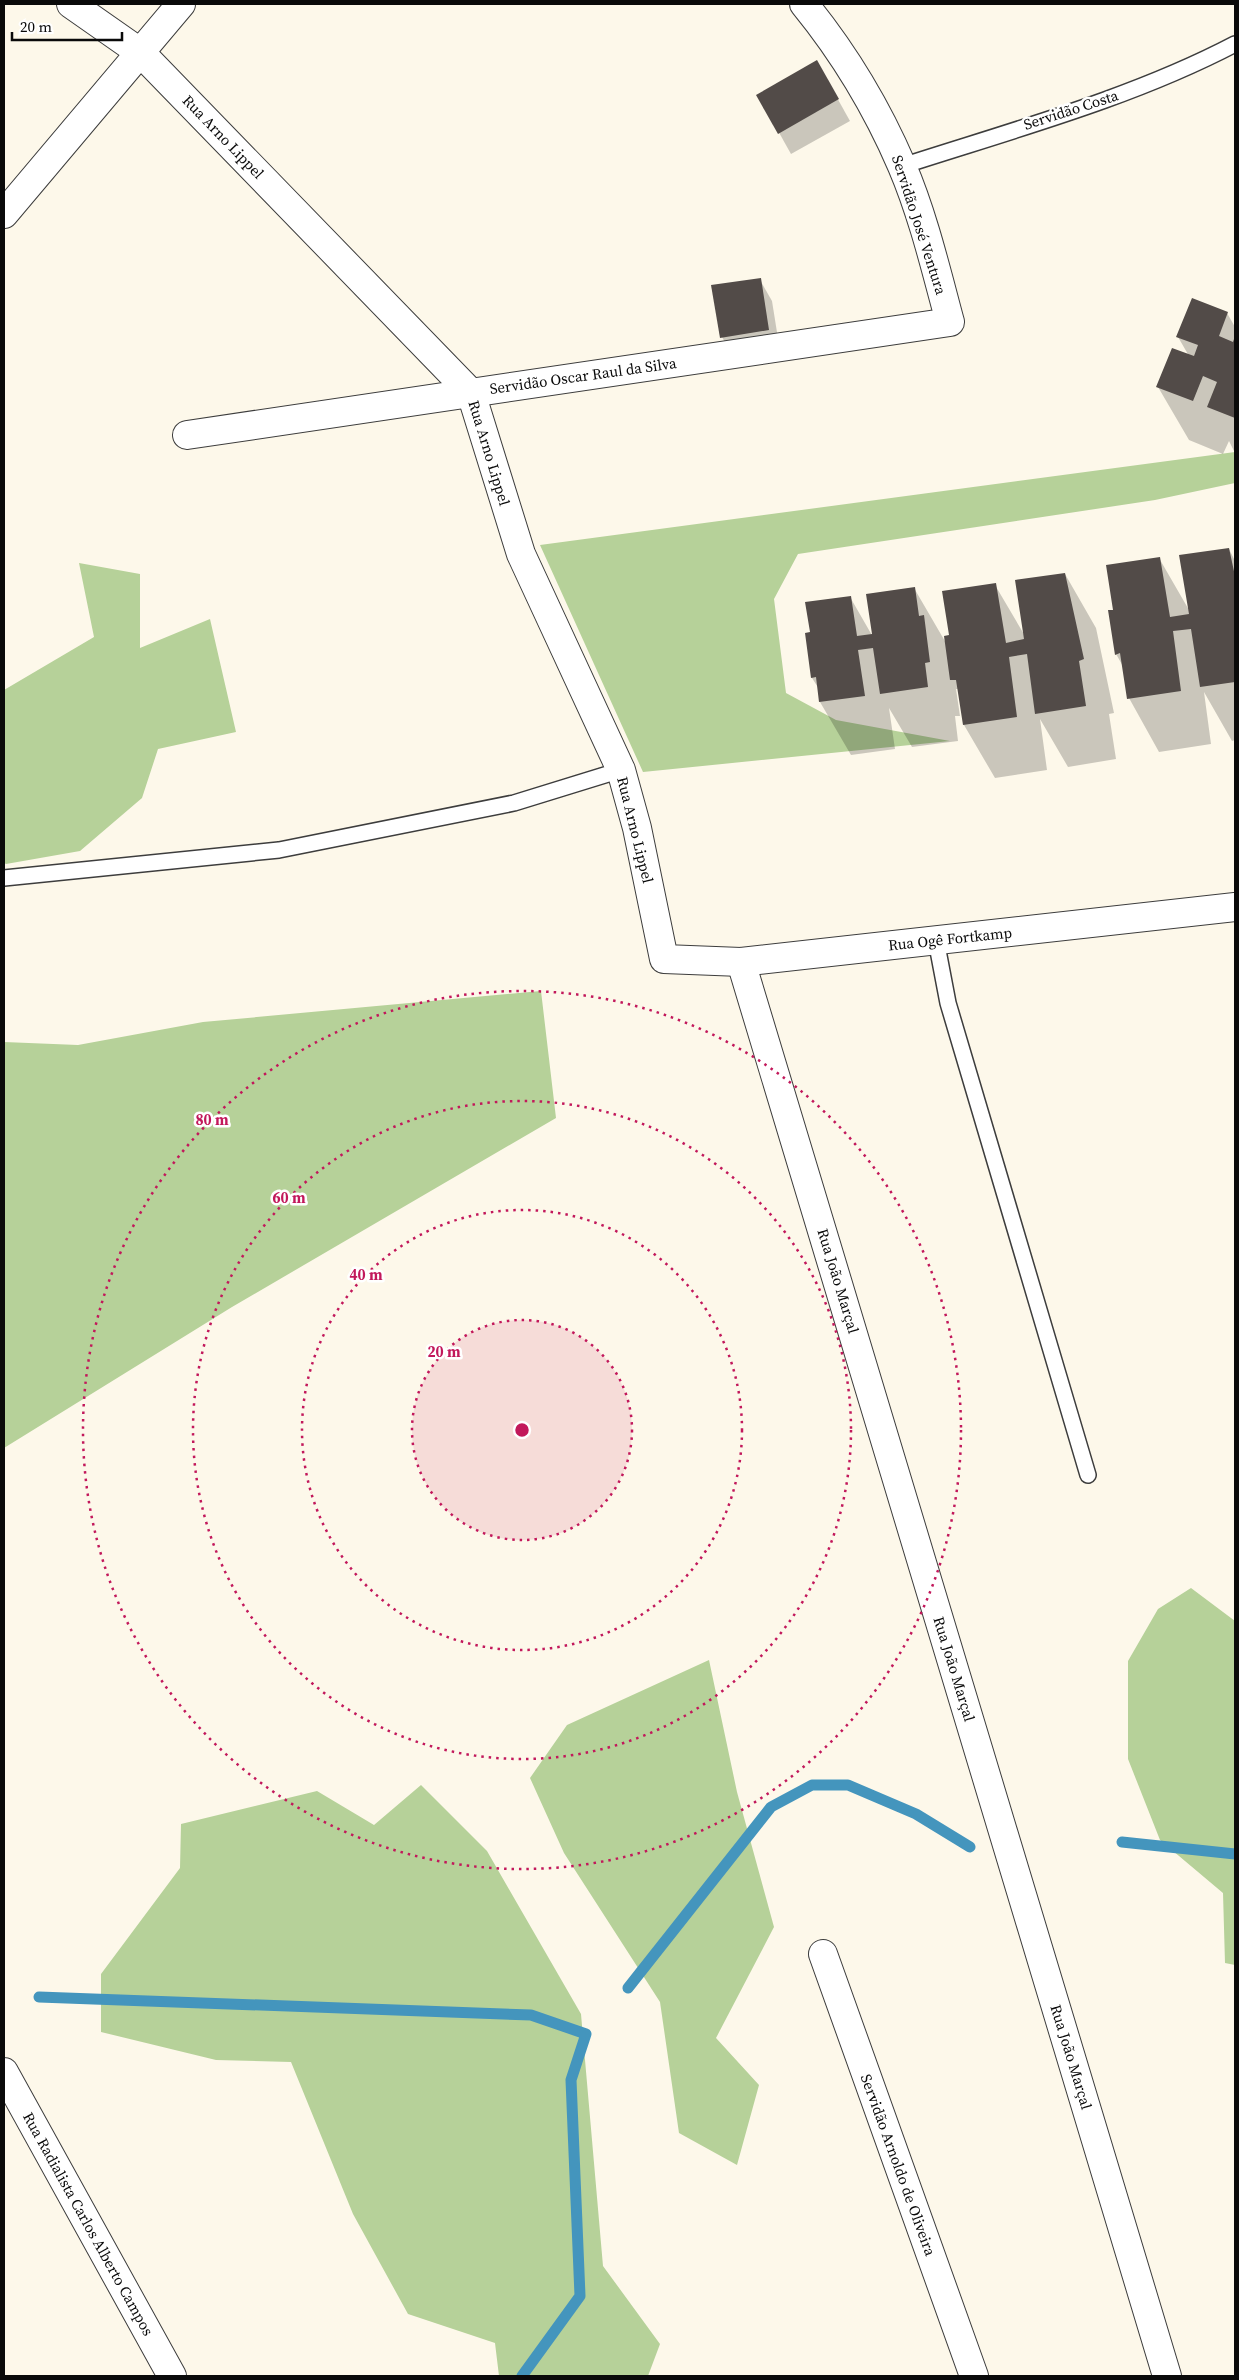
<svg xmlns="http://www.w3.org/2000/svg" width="1239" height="2380" viewBox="0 0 1239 2380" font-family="'Source Serif 4',serif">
	<rect width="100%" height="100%" fill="#fdf8ea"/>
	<!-- forest -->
	<g fill="#b6d199">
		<polygon points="1235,452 1235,483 1155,500 798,554 774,599 786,693 836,720 950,741 643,772 540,545"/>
		<polygon points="79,563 140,574 140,648 210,619 236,732 158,749 142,798 80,851 6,864 4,863 4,690 94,637"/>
		<polygon points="541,991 556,1118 232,1307 4,1448 4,1042 78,1045 203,1022"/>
		<polygon points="1191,1588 1235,1621 1235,1965 1225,1963 1223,1893 1160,1840 1128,1759 1128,1661 1158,1609"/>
		<polygon points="709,1660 737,1792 774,1927 716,2038 759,2085 737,2165 679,2133 660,2002 564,1853 530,1778 567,1725"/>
		<polygon points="421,1785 487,1851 581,2014 603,2266 660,2344 648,2376 499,2376 495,2343 408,2314 353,2214 291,2062 216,2060 101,2032 101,1974 180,1868 181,1824 317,1791 374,1825"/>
	</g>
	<!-- shadow -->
	<g fill="#0003">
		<polygon points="817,62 850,121 791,154 758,95"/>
		<polygon points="760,280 772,301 780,351 734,358 722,337"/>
		<polygon points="1227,313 1235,327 1235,453 1229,441 1223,454 1189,440 1158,387 1189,356 1178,337"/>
		<polygon points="1229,549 1235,561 1235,740 1232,741 1204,692 1211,744 1159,752 1129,698 1124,668 1116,654 1115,611 1159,558 1189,610"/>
		<polygon points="1065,574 1096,628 1114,713 1109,714 1116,759 1068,767 1040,719 1047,770 995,778 964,725 959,689 956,689 960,716 955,716 958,741 912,747 889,708 895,749 851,755 820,702 819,689 812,678 811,633 850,597 873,637 914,588 946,643 995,585 1025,636"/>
	</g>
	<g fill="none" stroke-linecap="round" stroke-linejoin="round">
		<!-- stream -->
		<g stroke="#4495bd" stroke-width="11">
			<polyline points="1122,1842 1235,1854"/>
			<polyline points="628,1988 771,1807 812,1785 848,1785 916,1814 970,1847"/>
			<polyline points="39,1997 531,2015 586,2034 571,2080 580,2296 522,2376"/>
		</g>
	</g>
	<!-- building -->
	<g fill="#524b48">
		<polygon points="817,60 839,99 778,134 756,95"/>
		<polygon points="761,278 769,330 720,338 711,285"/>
		<polygon points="1192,298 1228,312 1219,336 1233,342 1235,336 1235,418 1207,407 1217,382 1203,376 1193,401 1156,387 1172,348 1194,356 1198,345 1176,337"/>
		<polygon points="1229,548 1235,576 1235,682 1200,687 1191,629 1173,631 1181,691 1127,699 1120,653 1115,655 1108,610 1113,610 1106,565 1160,557 1170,617 1189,614 1179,555"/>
		<polygon points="1065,573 1084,659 1079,661 1086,706 1035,714 1027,654 1009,657 1017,717 963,725 956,680 950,680 944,636 949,635 942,591 996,583 1006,643 1024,639 1015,580"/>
		<polygon points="915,587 919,616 924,615 930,662 925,663 928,687 880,694 873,648 858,650 865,696 819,702 816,677 811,678 805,633 810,632 805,602 851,596 857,636 872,634 866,594"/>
	</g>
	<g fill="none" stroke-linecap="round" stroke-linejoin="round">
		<!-- service casing -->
		<g stroke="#3d3d3d" stroke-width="18">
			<g id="service">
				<path d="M 902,166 C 1013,130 1132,98 1235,44"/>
				<polyline points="4,878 279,850 514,803 621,770"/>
				<polyline points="936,940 948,1003 1088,1475"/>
			</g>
		</g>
		<!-- minor casing -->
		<g stroke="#3d3d3d" stroke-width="30">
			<g id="minor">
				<polyline points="71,4 141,53 471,393 521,554 621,770 637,828 664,959 741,962 1235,907"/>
				<polyline points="4,214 181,4"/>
				<path d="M 187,435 L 950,322 C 936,270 923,215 902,166 C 877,108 844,53 804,4"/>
				<polyline points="741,962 1167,2376"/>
				<polyline points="823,1954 974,2376"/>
				<polyline points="4,2072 172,2376"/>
			</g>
		</g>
		<!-- service -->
		<use href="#service" stroke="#fff" stroke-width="15"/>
		<!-- minor -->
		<use href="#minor" stroke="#fff" stroke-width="28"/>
	</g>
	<!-- distance rings -->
	<circle cx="522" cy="1430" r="110" fill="#c2185b" fill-opacity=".12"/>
	<g fill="none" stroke="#c2185b" stroke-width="2.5" stroke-dasharray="2.5 5">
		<circle cx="522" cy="1430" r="110"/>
		<circle cx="522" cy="1430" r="220"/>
		<circle cx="522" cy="1430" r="329"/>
		<circle cx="522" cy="1430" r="439"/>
	</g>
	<g text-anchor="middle" stroke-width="5" stroke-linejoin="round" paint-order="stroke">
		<!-- street labels -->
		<g font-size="15" fill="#0a0a0a" stroke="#fff">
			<text transform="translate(1071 110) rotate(-18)" y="5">Servidão Costa</text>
			<text transform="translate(223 137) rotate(46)" y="5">Rua Arno Lippel</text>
			<text transform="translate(919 225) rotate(72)" y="5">Servidão José Ventura</text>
			<text transform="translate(583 376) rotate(-8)" y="5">Servidão Oscar Raul da Silva</text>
			<text transform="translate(489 453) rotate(73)" y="5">Rua Arno Lippel</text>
			<text transform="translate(635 830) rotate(76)" y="5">Rua Arno Lippel</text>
			<text transform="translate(950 939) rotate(-6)" y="5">Rua Ogê Fortkamp</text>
			<text transform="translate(838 1281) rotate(73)" y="5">Rua João Marçal</text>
			<text transform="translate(954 1669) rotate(73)" y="5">Rua João Marçal</text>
			<text transform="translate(1071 2057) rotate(73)" y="5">Rua João Marçal</text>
			<text transform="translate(898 2165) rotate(70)" y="5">Servidão Arnoldo de Oliveira</text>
			<text transform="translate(88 2224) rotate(61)" y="5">Rua Radialista Carlos Alberto Campos</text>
		</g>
	</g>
	<circle cx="522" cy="1430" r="8" fill="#c2185b" stroke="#fff" stroke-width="2.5"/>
	<g font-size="15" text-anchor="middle" font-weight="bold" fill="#c2185b" stroke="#fff" stroke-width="5" stroke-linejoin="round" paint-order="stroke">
		<text x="212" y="1125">80 m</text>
		<text x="289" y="1203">60 m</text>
		<text x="366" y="1280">40 m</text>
		<text x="444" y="1357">20 m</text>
	</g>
	<!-- border -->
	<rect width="1239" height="2380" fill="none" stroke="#0a0a0a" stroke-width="10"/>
	<!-- scale -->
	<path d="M12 32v8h110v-8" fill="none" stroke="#0a0a0a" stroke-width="2.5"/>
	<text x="20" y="32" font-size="15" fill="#0a0a0a" stroke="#ffffff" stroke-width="4" paint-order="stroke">20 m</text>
</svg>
